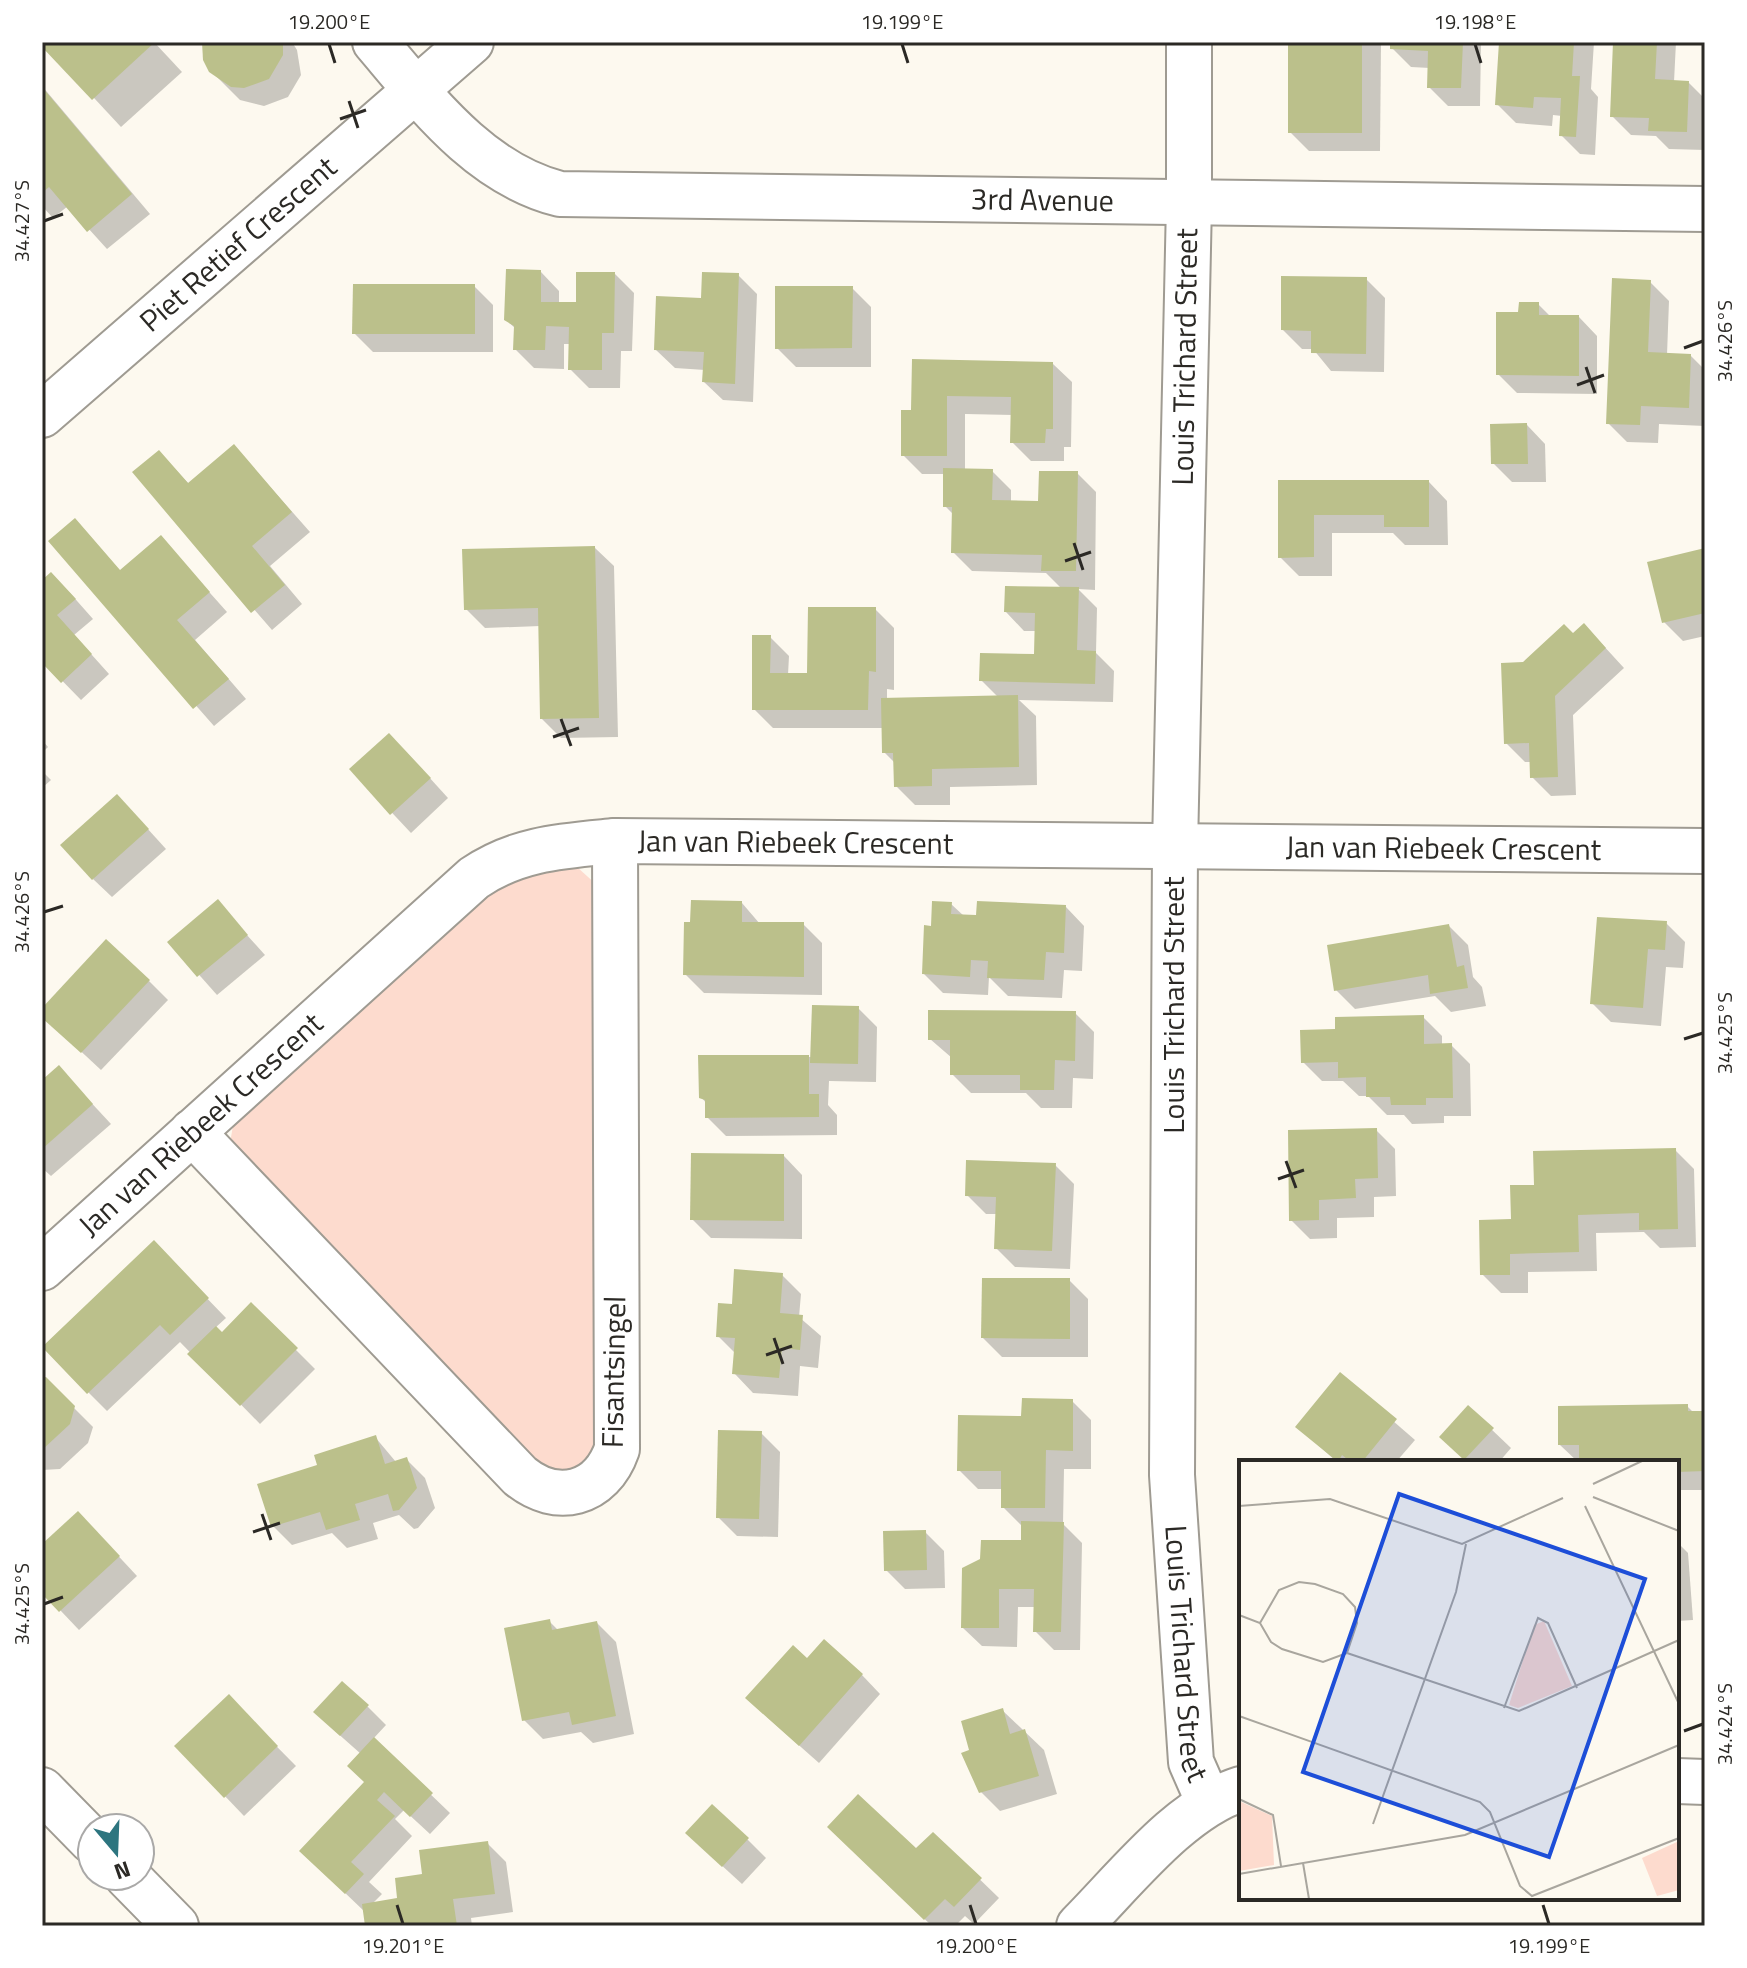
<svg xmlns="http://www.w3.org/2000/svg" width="1747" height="1968" viewBox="0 0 1747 1968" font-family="'Titillium Web',sans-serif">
	<rect width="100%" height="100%" fill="#fdf9ef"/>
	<!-- green -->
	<polygon fill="#fddbce" points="577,867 598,886 598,1461 548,1480 230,1143 234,1120 473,893 524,872"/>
	<!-- shadow -->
	<g fill="#0003">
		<polygon points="42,42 154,42 182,72 121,127"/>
		<polygon points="204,42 292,42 297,50 301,75 288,97 264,106 240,100 211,71"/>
		<polygon points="1291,42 1381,42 1380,151 1309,151 1290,132"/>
		<polygon points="1392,42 1481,42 1480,106 1448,106 1429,87 1430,68 1411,67 1392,48"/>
		<polygon points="1524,42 1594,42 1591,89 1598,97 1595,155 1580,154 1561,135 1562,116 1553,115 1552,126 1516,123 1497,104"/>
		<polygon points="1615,42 1676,42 1674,82 1688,82 1705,99 1705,150 1669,149 1656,136 1631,135 1612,116"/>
		<polygon points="42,86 150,214 107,249 68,206 53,218 42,206"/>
		<polygon points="541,272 559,291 559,304 578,304 615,274 634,293 632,351 621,351 620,388 589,388 570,369 571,344 564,344 564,369 534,368 515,349 516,329 506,320"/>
		<polygon points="738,275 757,294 753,402 723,400 704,382 705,370 675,368 656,350 703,300"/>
		<polygon points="1366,279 1385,298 1384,372 1331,371 1313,349 1302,349 1283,330"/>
		<polygon points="1650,282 1669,301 1667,355 1690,355 1705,370 1705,426 1659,424 1658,443 1627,442 1608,423"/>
		<polygon points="474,286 493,305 493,352 373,352 354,333"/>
		<polygon points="852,288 871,307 871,367 796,367 777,348"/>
		<polygon points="1538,304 1551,317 1579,317 1597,336 1597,394 1517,393 1498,374 1520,314"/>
		<polygon points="914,361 1053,364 1072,382 1071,447 1064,447 1064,461 1031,461 1012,442 1013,415 965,414 965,471 992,471 1011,490 1011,502 1040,503 1077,473 1096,492 1095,590 1078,589 1097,608 1096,653 1114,671 1113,702 1019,700 1036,716 1037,785 950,787 950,805 915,805 896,786 896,764 884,752 884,728 773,728 754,709 770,637 789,656 788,675 809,675 875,609 894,628 894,690 887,689 887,700 999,698 981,680 1036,657 1036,631 1024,631 1006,612 1062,589 1046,573 972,571 953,552 954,515 945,506 945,474 922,474 903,455 913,412"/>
		<polygon points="1527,425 1545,444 1546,482 1512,482 1493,463"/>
		<polygon points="234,446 310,532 270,566 302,604 272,630 135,472 159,452 189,484"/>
		<polygon points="1280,482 1429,482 1447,501 1448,545 1405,545 1393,533 1332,533 1332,576 1299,576 1280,557"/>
		<polygon points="161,538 227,612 195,640 246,699 214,726 51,541 121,572"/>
		<polygon points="595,548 614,566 618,737 561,738 542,719 540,626 485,628 466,609"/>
		<polygon points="1705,550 1705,636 1683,641 1664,622"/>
		<polygon points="42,583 70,593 93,619 74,635 109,674 81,700 42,660"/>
		<polygon points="1573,635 1602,644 1624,668 1573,715 1576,795 1551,796 1532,777 1532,762 1525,762 1506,743 1524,664"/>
		<polygon points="42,740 48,747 42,753"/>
		<polygon points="408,754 448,798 411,833 351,769"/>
		<polygon points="42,771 51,780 42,788"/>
		<polygon points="136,816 166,849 112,897 93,879"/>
		<polygon points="217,902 265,955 217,995 170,942"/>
		<polygon points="742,903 760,924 803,924 822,943 822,995 704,993 685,974"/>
		<polygon points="951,904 964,916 1066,907 1084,926 1082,971 1064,970 1062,998 1008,996 989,977 988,995 943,993 924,974 933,928"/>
		<polygon points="1666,923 1685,942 1683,968 1666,967 1661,1026 1611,1022 1592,1003"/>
		<polygon points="1449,926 1468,945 1473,977 1482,987 1486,1006 1451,1012 1435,996 1355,1009 1336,990"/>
		<polygon points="149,981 168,1000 101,1070 42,1015 42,1010"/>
		<polygon points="858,1008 877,1027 876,1082 829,1081 828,1105 837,1115 837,1135 726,1136 707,1117 707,1104 701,1097 700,1057 813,1057"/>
		<polygon points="1075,1013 1094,1032 1093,1079 1073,1078 1072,1108 1041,1108 1026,1093 971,1093 952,1074 952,1058 930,1039"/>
		<polygon points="1423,1017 1442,1036 1442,1045 1451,1045 1470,1064 1471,1116 1444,1116 1444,1123 1412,1124 1404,1115 1387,1115 1368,1096 1359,1096 1343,1081 1322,1081 1303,1062 1337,1030"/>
		<polygon points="59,1068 111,1124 51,1176 42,1168 42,1083"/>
		<polygon points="1376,1130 1395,1149 1396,1196 1374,1197 1374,1217 1337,1218 1337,1238 1310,1239 1291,1220"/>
		<polygon points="1675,1150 1694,1169 1696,1247 1660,1248 1644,1232 1596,1233 1597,1271 1528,1272 1528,1293 1501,1293 1482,1274 1536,1187"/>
		<polygon points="784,1156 802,1175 802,1239 711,1238 692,1219"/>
		<polygon points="1055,1165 1074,1184 1070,1269 1015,1267 996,1248 997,1214 986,1214 967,1195"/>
		<polygon points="172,1262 226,1318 215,1328 222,1335 251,1305 315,1369 260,1424 180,1342 107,1411 44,1348"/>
		<polygon points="782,1275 801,1294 799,1317 821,1336 818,1368 800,1366 798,1396 753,1393 735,1374 736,1354 718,1336"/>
		<polygon points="1069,1280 1088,1299 1088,1357 1002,1357 983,1338"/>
		<polygon points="1340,1375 1415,1440 1396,1462 1337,1462 1298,1427"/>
		<polygon points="45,1379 93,1427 88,1443 60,1469 42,1470 42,1380"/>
		<polygon points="1072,1401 1091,1420 1091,1469 1064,1469 1063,1524 1082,1543 1080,1650 1054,1650 1035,1631 1036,1607 1018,1607 1017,1647 982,1646 963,1628 1023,1543 1022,1526 1003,1507 1003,1489 978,1489 959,1470 1023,1418"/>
		<polygon points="1687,1406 1694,1413 1705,1413 1705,1490 1677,1490 1677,1462 1578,1462 1560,1445"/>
		<polygon points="1468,1407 1511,1448 1499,1462 1468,1462 1442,1437"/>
		<polygon points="761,1433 780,1452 778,1537 737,1536 718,1517"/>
		<polygon points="375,1437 396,1462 406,1459 425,1478 435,1508 418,1528 414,1529 399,1515 373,1523 378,1539 347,1548 332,1533 292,1545 273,1526 319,1466"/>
		<polygon points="96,1532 137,1576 79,1630 42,1591 42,1547"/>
		<polygon points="925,1532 944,1551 945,1588 905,1589 886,1570"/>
		<polygon points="1677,1542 1688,1553 1693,1620 1677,1621"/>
		<polygon points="549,1621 559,1631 597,1623 616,1642 634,1734 593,1743 581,1732 543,1739 524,1720"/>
		<polygon points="1677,1646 1678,1647 1678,1714 1677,1714"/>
		<polygon points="808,1661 862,1675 880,1694 819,1763 767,1717"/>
		<polygon points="228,1697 296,1766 244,1816 177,1746"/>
		<polygon points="367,1706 386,1725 373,1739 450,1813 430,1834 404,1810 395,1819 412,1836 369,1882 382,1894 372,1904 399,1900 424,1876 487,1843 506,1862 513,1912 471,1918 472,1926 367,1926 365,1912 320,1869 366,1782 361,1754 335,1731"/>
		<polygon points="1002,1710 1044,1750 1057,1794 1000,1811 981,1792 971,1751"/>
		<polygon points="933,1834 999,1898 974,1924 965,1916 955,1926 932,1926 848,1846 916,1851"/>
		<polygon points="747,1839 766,1858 742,1884 707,1852"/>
	</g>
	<!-- building -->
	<g fill="#bbc08b">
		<polygon points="42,42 155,42 92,100 42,47"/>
		<polygon points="202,42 283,42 283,55 269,79 244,88 231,87 209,72 203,60"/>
		<rect x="1288" y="42" width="74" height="91"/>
		<polygon points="1390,42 1463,42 1461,88 1427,88 1428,51 1390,49"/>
		<polygon points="1499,42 1574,42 1572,76 1580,76 1576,137 1559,136 1561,98 1534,97 1533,108 1495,105"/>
		<polygon points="1613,42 1657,42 1655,79 1689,81 1687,132 1648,131 1649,118 1610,117"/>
		<polygon points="42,87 132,194 87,232 49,187 42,193"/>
		<polygon points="506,269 541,270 541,302 576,302 576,272 615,272 614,333 602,333 602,370 568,370 569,327 546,326 545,350 513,350 514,326 504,320"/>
		<polygon points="702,272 739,273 735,384 702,382 704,352 654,350 656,296 701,298"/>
		<polygon points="1281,276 1367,277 1366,354 1311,353 1311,331 1281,330"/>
		<polygon points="1612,278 1651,280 1648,352 1691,354 1689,408 1641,406 1640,425 1606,424"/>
		<polygon points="353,284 475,284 475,334 352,334"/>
		<polygon points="775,286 853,286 852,348 775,349"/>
		<polygon points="1519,302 1539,302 1539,315 1579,315 1579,376 1496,375 1496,312 1518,312"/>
		<polygon points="912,359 1053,362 1053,429 1046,429 1045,443 1010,443 1011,397 947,396 947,456 901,456 901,410 911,410"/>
		<polygon points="1527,423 1528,464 1491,464 1490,424"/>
		<polygon points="234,444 292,512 252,546 285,585 251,613 132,472 159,450 188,483"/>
		<polygon points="943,468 993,469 992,500 1038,501 1039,471 1078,471 1076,571 1041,571 1042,555 951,553 952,507 943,507"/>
		<polygon points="1278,480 1429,480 1429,527 1384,527 1384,515 1314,515 1314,557 1278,558"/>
		<polygon points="75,518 120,570 161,535 210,592 177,620 229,679 193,709 48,541"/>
		<polygon points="595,546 599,718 540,719 538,608 464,610 462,549"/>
		<polygon points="1705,548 1705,613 1662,623 1647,562"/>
		<polygon points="51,572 76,599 57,615 92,654 61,683 42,663 42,580"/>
		<polygon points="1005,586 1079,587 1077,650 1096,651 1095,684 979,681 980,653 1034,654 1035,613 1004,612"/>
		<polygon points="808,607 876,607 876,672 869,671 868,710 752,710 752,635 771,635 770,673 807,673"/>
		<polygon points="1584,623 1606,648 1555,696 1558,777 1530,778 1529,743 1504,744 1501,663 1523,662 1564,624 1573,633"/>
		<polygon points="1018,695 1019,767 932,769 932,786 894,787 893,753 882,753 881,698"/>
		<polygon points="389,733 431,778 390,815 349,769"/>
		<polygon points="117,794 149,829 92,880 60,845"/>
		<polygon points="218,899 248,935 197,977 167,942"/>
		<polygon points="691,900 742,901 742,922 804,922 804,977 683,975 684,922 690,922"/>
		<polygon points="932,901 952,902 951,914 976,915 977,901 1066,905 1064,953 1046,952 1044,980 987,978 988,961 971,960 970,977 922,974 924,925 931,926"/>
		<polygon points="1597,917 1667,921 1665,950 1648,949 1643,1008 1590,1004"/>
		<polygon points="1449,924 1457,967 1464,965 1468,988 1430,994 1428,975 1334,991 1327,945"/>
		<polygon points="106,939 150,980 81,1053 42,1018 42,1008"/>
		<polygon points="812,1005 859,1006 858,1064 810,1063"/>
		<polygon points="928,1010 1076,1011 1075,1061 1055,1060 1054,1090 1020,1090 1020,1075 950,1075 950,1040 928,1040"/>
		<polygon points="1424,1015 1424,1044 1452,1043 1453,1098 1426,1098 1426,1105 1391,1105 1390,1097 1366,1097 1366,1077 1338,1078 1338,1062 1301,1063 1300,1030 1335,1029 1335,1017"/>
		<polygon points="698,1055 809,1055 809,1094 819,1094 819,1117 705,1118 705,1100 699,1098"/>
		<polygon points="59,1065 93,1104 42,1149 42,1080"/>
		<polygon points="1377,1128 1378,1178 1355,1179 1356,1198 1319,1200 1319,1220 1289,1221 1288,1130"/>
		<polygon points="1676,1148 1678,1229 1639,1230 1639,1213 1578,1215 1579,1252 1510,1254 1510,1275 1480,1275 1479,1220 1511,1219 1510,1185 1534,1185 1533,1151"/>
		<polygon points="691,1153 784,1154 784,1221 690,1220"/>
		<polygon points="966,1160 1056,1163 1052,1251 994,1249 996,1197 965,1196"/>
		<polygon points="154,1240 209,1298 170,1335 160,1325 87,1394 42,1347"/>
		<polygon points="734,1269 783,1273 780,1313 803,1315 800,1350 782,1348 779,1378 732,1374 735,1338 716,1337 718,1303 732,1304"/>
		<polygon points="982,1278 1070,1278 1070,1339 981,1338"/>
		<polygon points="251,1302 298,1348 240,1406 187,1354 216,1326 222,1332"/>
		<polygon points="1340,1372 1397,1419 1362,1462 1351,1462 1342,1455 1338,1462 1295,1427"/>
		<polygon points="46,1377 75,1406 70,1424 42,1450 42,1378"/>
		<polygon points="1022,1398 1073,1399 1073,1451 1046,1450 1045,1508 1001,1508 1001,1471 957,1471 958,1415 1021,1416"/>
		<polygon points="1688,1404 1688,1411 1705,1411 1705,1471 1677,1472 1677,1462 1579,1462 1579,1445 1558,1445 1558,1406"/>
		<polygon points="1468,1405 1494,1428 1464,1460 1439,1437"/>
		<polygon points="718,1430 762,1431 759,1519 716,1518"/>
		<polygon points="376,1435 385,1464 407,1457 417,1488 399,1510 393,1511 388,1494 355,1504 360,1520 326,1530 320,1512 271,1527 257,1484 317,1465 314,1455"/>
		<polygon points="78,1511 120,1556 59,1612 42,1594 42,1544"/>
		<polygon points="1021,1521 1064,1522 1061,1632 1033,1632 1034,1589 999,1589 999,1628 961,1628 962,1568 980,1559 981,1540 1021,1540"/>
		<polygon points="926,1530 927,1570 884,1571 883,1531"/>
		<polygon points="550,1619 552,1630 597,1621 616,1716 572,1725 569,1712 522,1721 504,1628"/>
		<polygon points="824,1639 863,1674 799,1746 745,1698 793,1645 807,1658"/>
		<polygon points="342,1681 369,1705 340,1736 313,1712"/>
		<polygon points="229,1694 278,1746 224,1798 174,1746"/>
		<polygon points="1003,1708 1010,1734 1025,1729 1039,1776 979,1793 961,1753 969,1750 961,1721"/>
		<polygon points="374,1737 433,1793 410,1817 384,1792 377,1800 395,1816 351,1862 364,1874 345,1894 299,1851 364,1782 347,1766"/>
		<polygon points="858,1794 916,1848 933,1832 982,1878 954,1907 945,1899 924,1920 827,1827"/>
		<polygon points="712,1804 749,1838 722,1867 685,1833"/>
		<polygon points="488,1841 495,1894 453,1899 457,1926 365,1926 362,1904 397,1898 395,1878 422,1874 419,1850"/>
	</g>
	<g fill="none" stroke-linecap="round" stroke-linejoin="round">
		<!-- minor casing -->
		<g stroke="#9f9b92" stroke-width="48">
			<g id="minor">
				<path id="s1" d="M 375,42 C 427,103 480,174 560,194 L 1705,209"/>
				<path id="s2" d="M 1189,42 L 1189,203 L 1175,847 L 1172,1475 L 1191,1762 L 1209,1803"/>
				<path id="s3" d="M 42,415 L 471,42"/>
				<path d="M 192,1132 L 520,1476 C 557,1506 601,1495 617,1449 L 615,841"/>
				<path id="s4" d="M 42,1268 L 474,878 C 518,848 563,846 615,841 L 1705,851"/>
				<polyline points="1677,1781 1705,1782"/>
				<polyline points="42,1790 92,1841"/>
				<polyline points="127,1876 176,1926"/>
				<path d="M 1079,1926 C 1124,1881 1180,1808 1241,1789"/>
			</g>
		</g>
		<!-- minor -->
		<use href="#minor" stroke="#fff" stroke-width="44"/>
	</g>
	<!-- ticks -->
	<path fill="none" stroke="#2b2925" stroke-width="3" d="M 329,44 L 335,63M 902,44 L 908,63M 1475,44 L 1481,63M 349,101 L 358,128M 340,119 L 366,110M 44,221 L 63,214M 1684,348 L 1703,341M 1586,367 L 1595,393M 1577,385 L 1604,375M 1074,543 L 1083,570M 1065,561 L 1091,552M 561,719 L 571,746M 553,737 L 579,728M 44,912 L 63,906M 1684,1039 L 1703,1033M 1286,1161 L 1296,1188M 1278,1179 L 1304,1170M 774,1338 L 783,1364M 766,1355 L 792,1346M 262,1514 L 271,1540M 253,1532 L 280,1523M 44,1604 L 63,1597M 1684,1731 L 1703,1724M 397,1905 L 403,1924M 970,1905 L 976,1924M 1543,1905 L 1549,1924"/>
	<g text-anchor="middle" stroke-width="6" stroke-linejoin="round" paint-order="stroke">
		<!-- street labels -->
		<g font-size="30" fill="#2b2925" stroke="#fff">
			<text dy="10" stroke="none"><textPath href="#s1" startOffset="726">3rd Avenue</textPath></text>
			<text dy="10" stroke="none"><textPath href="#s3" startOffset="260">Piet Retief Crescent</textPath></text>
			<text transform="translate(1185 357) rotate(-89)" y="10">Louis Trichard Street</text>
			<text dy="10" stroke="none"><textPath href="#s4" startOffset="910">Jan van Riebeek Crescent</textPath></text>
			<text dy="10" stroke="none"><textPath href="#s4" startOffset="1558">Jan van Riebeek Crescent</textPath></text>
			<text transform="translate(1174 1005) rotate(-90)" y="10">Louis Trichard Street</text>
			<text dy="10" stroke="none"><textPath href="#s4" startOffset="214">Jan van Riebeek Crescent</textPath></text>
			<text transform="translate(614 1372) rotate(-89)" y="10">Fisantsingel</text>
			<text dy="10" stroke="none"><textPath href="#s2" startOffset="1612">Louis Trichard Street</textPath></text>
		</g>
	</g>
	<!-- overview -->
	<g transform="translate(1239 1460)">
		<rect width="440" height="440" fill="#fdf9ef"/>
		<path d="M 305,161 L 333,226 L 279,248 L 270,245 L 295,165 ZM 0,341 L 33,356 L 35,405 L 0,411 ZM 440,381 L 440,430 L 418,436 L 403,398 Z" fill="#fddbce"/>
		<path fill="none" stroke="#a9a69e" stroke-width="2" d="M 354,24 L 403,1M 354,37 L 440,71M 0,46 L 91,39 L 223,84 L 324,38M 346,46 L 440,244M 0,155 L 21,163 L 32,182 L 43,189 L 84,202 L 108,193M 21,163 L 40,130 L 60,122 L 76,124 L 104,134 L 116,147 L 118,163 L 108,193M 108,193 L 280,251 L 440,180M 265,248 L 299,158 L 309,163 L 338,228M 0,256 L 241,342 L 251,352 L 281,426 L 293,436 L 440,378M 0,339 L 34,355 L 42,406M 134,364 L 217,132 L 227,84M 64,403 L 70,439M 0,414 L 226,375 L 440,285"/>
		<path fill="#1d4ed8" fill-opacity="0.15" stroke="#1d4ed8" stroke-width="4" d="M 160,34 L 406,119 L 310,397 L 64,312 Z"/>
		<rect width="440" height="440" fill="none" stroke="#2b2925" stroke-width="4"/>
	</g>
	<!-- border -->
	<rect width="1747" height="1968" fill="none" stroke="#ffffff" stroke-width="88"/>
	<!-- north arrow -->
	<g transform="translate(116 1852) rotate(161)"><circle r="38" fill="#ffffff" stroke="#aaa9a8" stroke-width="2"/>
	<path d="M0-6L14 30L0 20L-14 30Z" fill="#2d757f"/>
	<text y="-12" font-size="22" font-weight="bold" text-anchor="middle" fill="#2b2925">N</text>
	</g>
	<rect x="44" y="44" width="1659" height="1880" fill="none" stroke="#2b2925" stroke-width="3"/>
	<g font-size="20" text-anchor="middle" fill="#2b2925">
		<text x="329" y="29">19.200°E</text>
		<text x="902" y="29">19.199°E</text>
		<text x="1475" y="29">19.198°E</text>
		<text transform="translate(22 221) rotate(-90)" y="7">34.427°S</text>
		<text transform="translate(1725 341) rotate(-90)" y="7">34.426°S</text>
		<text transform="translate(22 912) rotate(-90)" y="7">34.426°S</text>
		<text transform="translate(1725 1033) rotate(-90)" y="7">34.425°S</text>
		<text transform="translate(22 1604) rotate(-90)" y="7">34.425°S</text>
		<text transform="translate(1725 1724) rotate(-90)" y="7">34.424°S</text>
		<text x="403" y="1953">19.201°E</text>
		<text x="976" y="1953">19.200°E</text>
		<text x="1549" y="1953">19.199°E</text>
	</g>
</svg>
